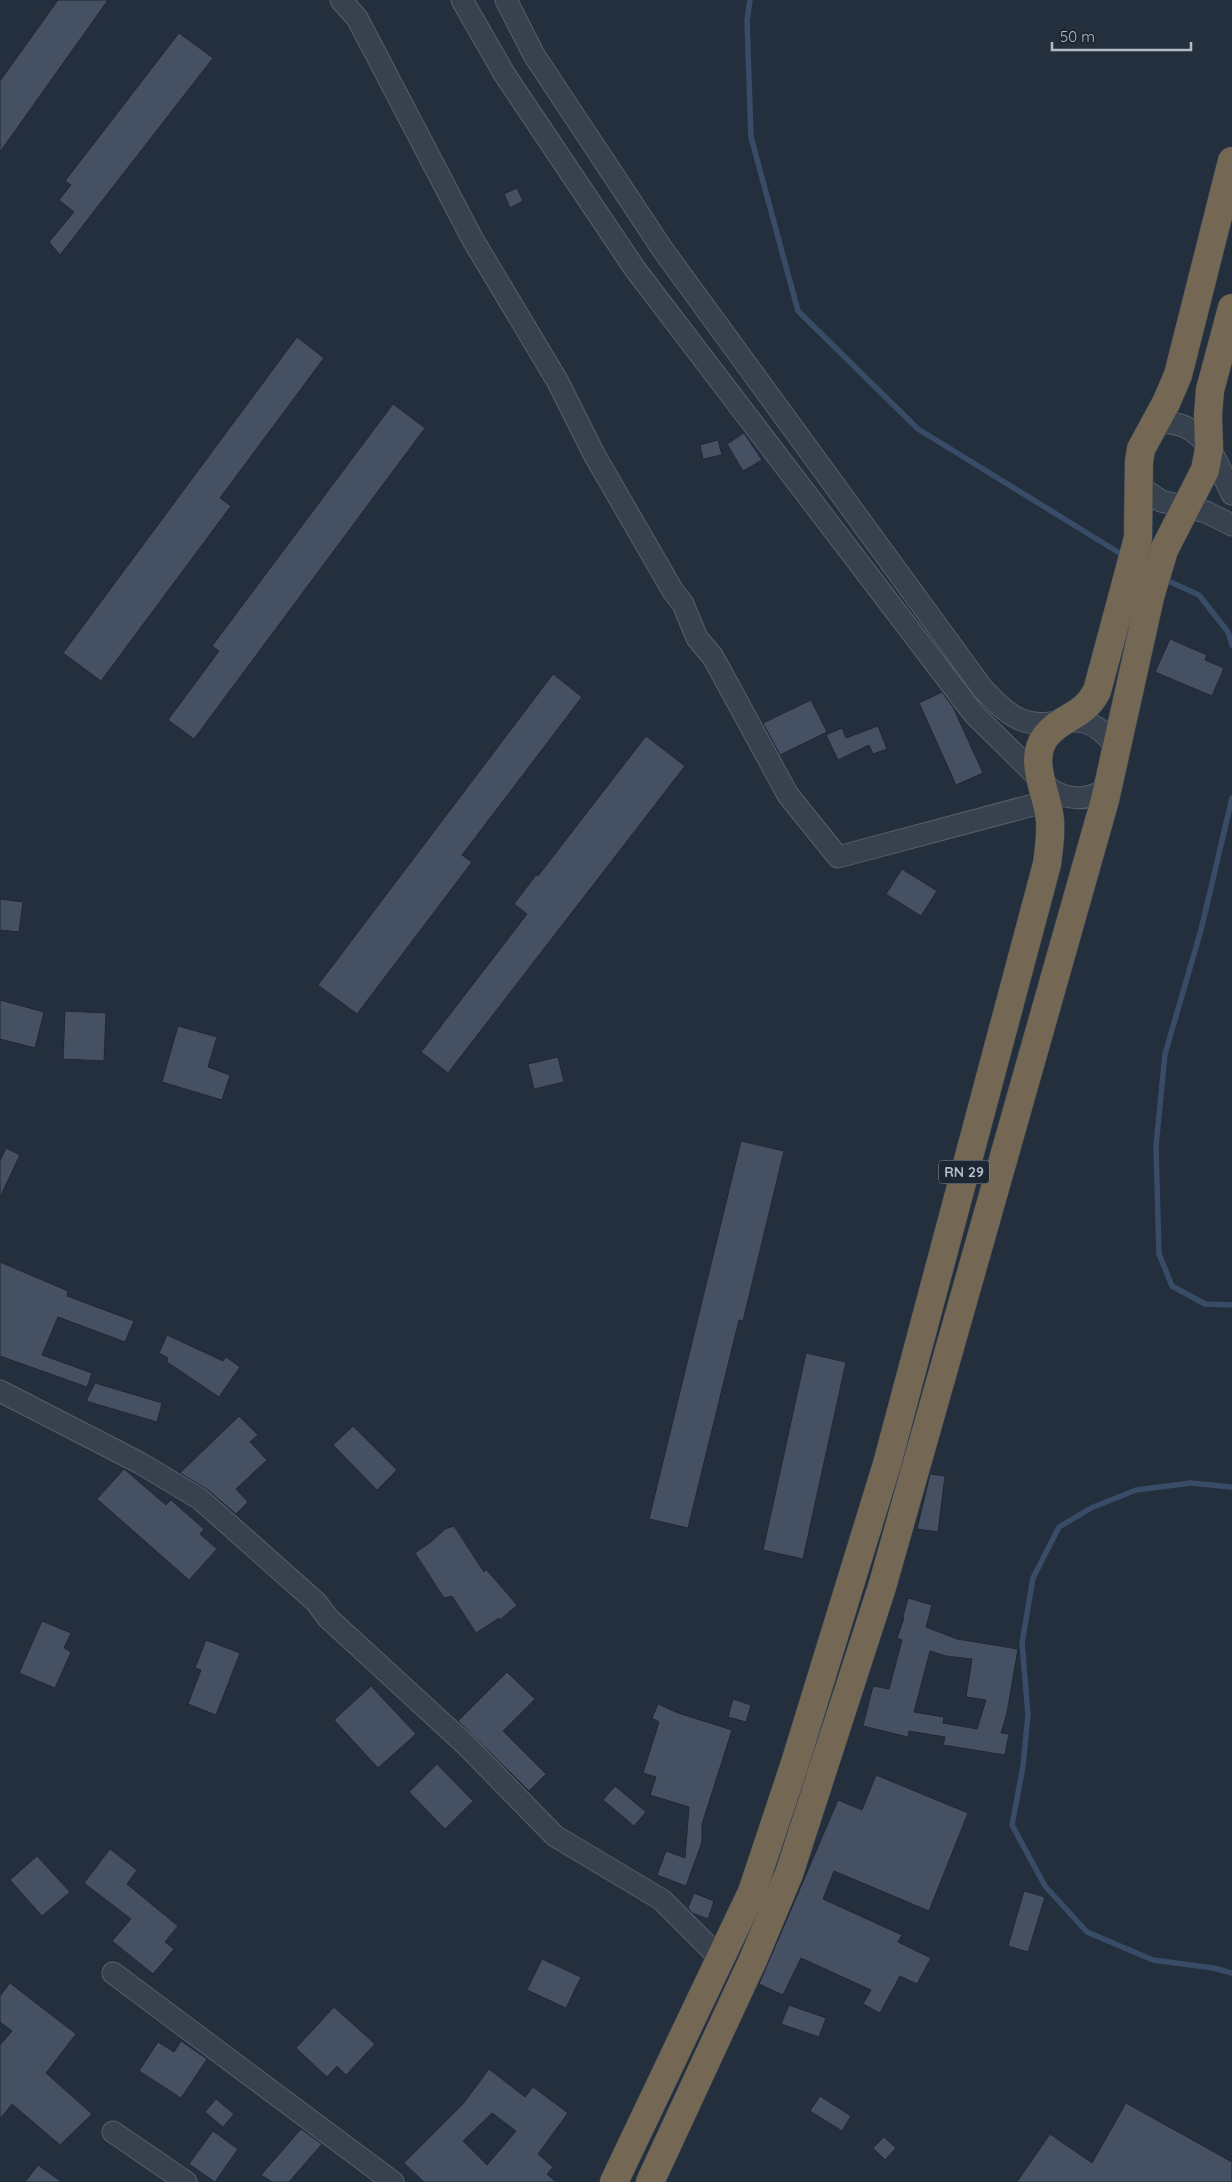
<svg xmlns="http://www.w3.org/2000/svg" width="1232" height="2182" viewBox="0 0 1232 2182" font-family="Quicksand,sans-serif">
	<rect width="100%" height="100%" fill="#242f3e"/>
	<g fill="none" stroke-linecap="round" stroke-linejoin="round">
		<!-- stream -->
		<g stroke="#394c67" stroke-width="5.5">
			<polyline points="750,0 747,21 751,137 798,311 918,429 1126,557"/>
			<polyline points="1162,578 1199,595 1228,632 1232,645"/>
			<polyline points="1232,798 1201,930 1165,1054 1156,1146 1159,1254 1172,1286 1205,1304 1232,1305"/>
			<polyline points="1232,1487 1191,1483 1136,1490 1091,1508 1059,1527 1033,1578 1022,1643 1028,1715 1023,1766 1012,1825 1045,1886 1087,1932 1153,1960 1214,1968 1232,1973"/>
		</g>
	</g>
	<!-- building -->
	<g fill="#455162" stroke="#1f2835" fill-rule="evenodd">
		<polygon points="58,0 108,0 0,152 0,81"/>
		<polygon points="179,33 213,58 60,255 49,242 74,212 59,200 71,185 65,181"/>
		<polygon points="517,188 523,201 510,208 504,194"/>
		<polygon points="297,337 324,358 220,498 231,506 101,681 63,653"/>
		<polygon points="393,404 425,428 194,739 168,720 219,651 212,646"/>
		<polygon points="744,433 762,460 743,471 727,444"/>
		<polygon points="718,440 722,455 703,459 700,445"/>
		<polygon points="1170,639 1207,655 1205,660 1224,668 1212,696 1155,672"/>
		<polygon points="553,674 582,697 462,855 472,862 357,1014 318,985"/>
		<polygon points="942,692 953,707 983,773 956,785 919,703"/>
		<polygon points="811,700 827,732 780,755 763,723"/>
		<polygon points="878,726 887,749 873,754 869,745 838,760 826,735 842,728 846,738"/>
		<polygon points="646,736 685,766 448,1073 421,1052 527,914 514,904 536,875 538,876"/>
		<polygon points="902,869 937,891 921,916 886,894"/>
		<polygon points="0,899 23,902 19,932 0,930"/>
		<polygon points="0,1000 44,1012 35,1048 0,1039"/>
		<polygon points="65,1011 106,1013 104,1061 63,1059"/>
		<polygon points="178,1026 217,1037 208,1067 230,1075 222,1100 162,1082"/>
		<polygon points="558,1057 564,1082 534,1089 528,1064"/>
		<polygon points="741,1141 784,1151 743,1321 739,1320 688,1528 649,1519"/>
		<polygon points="6,1148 20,1155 0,1197 0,1161"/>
		<polygon points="0,1262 68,1291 67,1296 134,1321 125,1342 58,1317 42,1355 92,1373 87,1387 0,1356"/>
		<polygon points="167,1335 223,1361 226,1357 240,1367 219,1397 167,1362 168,1358 159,1353"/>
		<polygon points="806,1353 846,1362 803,1559 763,1550"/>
		<polygon points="95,1383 162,1403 157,1422 86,1401"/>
		<polygon points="239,1416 258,1435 250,1442 267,1460 236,1489 248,1502 236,1514 208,1490 180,1473"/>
		<polygon points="353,1426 397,1470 377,1490 333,1445"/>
		<polygon points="124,1469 166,1505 171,1500 204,1529 200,1534 217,1549 189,1580 97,1499"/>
		<polygon points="930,1474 945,1476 938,1532 917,1529"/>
		<polygon points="454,1526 484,1572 486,1569 517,1605 500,1620 499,1618 476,1633 452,1596 444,1598 415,1553 431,1542 445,1529"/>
		<path d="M 908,1598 L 932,1605 L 926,1627 L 957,1639 L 1018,1649 L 1007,1713 L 1001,1733 L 1009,1734 L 1005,1755 L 943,1745 L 945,1737 L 909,1731 L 908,1737 L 863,1726 L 873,1686 L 889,1689 L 902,1640 L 897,1638 L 904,1618 L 903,1617 ZM 930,1651 L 946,1656 L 972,1659 L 966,1697 L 986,1700 L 977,1729 L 943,1723 L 944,1717 L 914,1712 Z"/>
		<polygon points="42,1621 71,1633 64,1648 71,1652 55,1688 19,1673"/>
		<polygon points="206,1640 240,1653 216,1715 188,1704 201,1670 195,1668"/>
		<polygon points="507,1672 535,1699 503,1731 546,1774 529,1791 458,1721"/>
		<polygon points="371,1686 416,1734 378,1768 334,1720"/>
		<polygon points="733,1699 751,1705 746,1722 728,1717"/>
		<polygon points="658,1704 678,1713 732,1730 702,1824 702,1842 686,1886 657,1875 666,1851 685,1858 689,1807 650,1795 656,1777 643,1773 659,1722 652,1718"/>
		<polygon points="437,1764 473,1801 445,1829 409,1792"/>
		<polygon points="876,1775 968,1813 929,1911 834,1871 823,1899 902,1935 898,1942 931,1958 917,1984 900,1976 880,2013 863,2004 871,1990 801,1958 783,1995 759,1984 838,1800 862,1810"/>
		<polygon points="615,1786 646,1812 634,1826 603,1800"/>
		<polygon points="110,1849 137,1870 127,1884 178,1926 165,1942 174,1949 153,1974 112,1941 131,1919 84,1883"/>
		<polygon points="37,1856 70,1892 42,1916 10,1880"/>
		<polygon points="1024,1891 1045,1897 1028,1952 1008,1946"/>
		<polygon points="694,1893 714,1901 708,1919 692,1913 688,1908"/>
		<polygon points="542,1959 581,1977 566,2008 527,1990"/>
		<polygon points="10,1983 76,2034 46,2073 92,2114 60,2145 12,2104 0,2119 0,2045 12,2031 0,2022 0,1996"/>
		<polygon points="789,2005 826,2018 819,2037 781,2024"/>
		<polygon points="334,2007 375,2044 346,2075 337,2066 327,2077 296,2048"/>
		<polygon points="181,2041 207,2059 181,2098 139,2071 158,2042 174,2052"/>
		<path d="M 489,2069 L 525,2097 L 533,2087 L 568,2113 L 538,2154 L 553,2167 L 547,2174 L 556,2182 L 424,2182 L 404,2163 L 463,2104 ZM 492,2113 L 516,2131 L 487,2165 L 463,2141 Z"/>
		<polygon points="820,2096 851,2116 842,2131 810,2111"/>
		<polygon points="216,2099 234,2114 223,2127 205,2112"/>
		<polygon points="1126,2103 1232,2162 1232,2182 1017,2182 1050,2134 1092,2163"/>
		<polygon points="301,2129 322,2144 289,2182 272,2182 261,2175"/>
		<polygon points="213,2131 238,2149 215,2182 189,2164"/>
		<polygon points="884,2137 896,2148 885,2160 873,2148"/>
		<polygon points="38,2165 62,2182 25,2182"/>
	</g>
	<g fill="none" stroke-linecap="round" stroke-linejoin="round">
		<!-- street casing -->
		<g stroke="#565f6c" stroke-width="23">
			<g id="street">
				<polyline points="341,0 357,18 473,240 558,382 595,456 673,591 683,604 697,638 713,657 788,795 838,857 1048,801"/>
				<path d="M 462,0 L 505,75 L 635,269 L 974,714 L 1050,789 C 1070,801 1088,801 1108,788"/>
				<path d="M 506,0 L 534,55 L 663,250 L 983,689 C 994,700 1004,712 1019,719 C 1056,735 1081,699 1116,747"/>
				<path d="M 1154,423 C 1204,417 1214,458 1232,494"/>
				<polyline points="1139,486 1161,501 1206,512 1232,525"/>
				<polyline points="0,1391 140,1463 200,1499 316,1602 328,1618 464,1743 555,1836 662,1900 721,1959"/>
				<polyline points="113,1973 393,2182"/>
				<polyline points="113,2132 186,2182"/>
			</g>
		</g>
		<!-- highway casing -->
		<g stroke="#434c59" stroke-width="29">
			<g id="highway">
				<path d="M 614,2182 L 752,1892 L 795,1763 L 887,1464 L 1047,864 C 1049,849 1051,836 1050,821 C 1048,793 1027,761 1046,736 C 1063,715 1083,718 1097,691 L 1138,538 L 1139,462 L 1141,449 L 1166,403 L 1178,375 L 1232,161"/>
				<polyline points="650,2182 753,1960 789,1874 882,1587 1105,800 1150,597 1164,550 1205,470 1209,449 1208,415 1210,390 1232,308"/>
			</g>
		</g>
		<!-- street -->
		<use href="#street" stroke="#38414e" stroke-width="21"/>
		<!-- highway -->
		<use href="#highway" stroke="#746855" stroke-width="28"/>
	</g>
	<g text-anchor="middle" stroke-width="4.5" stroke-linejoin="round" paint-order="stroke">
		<!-- shield labels -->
		<rect fill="#1d2633" stroke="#878f9c" stroke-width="1" x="939" y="1160.5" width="50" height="23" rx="4"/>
		<g font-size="14" font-weight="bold" fill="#b4bcc9">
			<text x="964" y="1177">RN 29</text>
		</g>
	</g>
	<!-- scale -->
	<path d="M1052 42v8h139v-8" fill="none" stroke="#b4bcc9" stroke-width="2.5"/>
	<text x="1060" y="42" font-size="15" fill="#b4bcc9" stroke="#1d2633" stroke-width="4" paint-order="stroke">50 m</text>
</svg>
